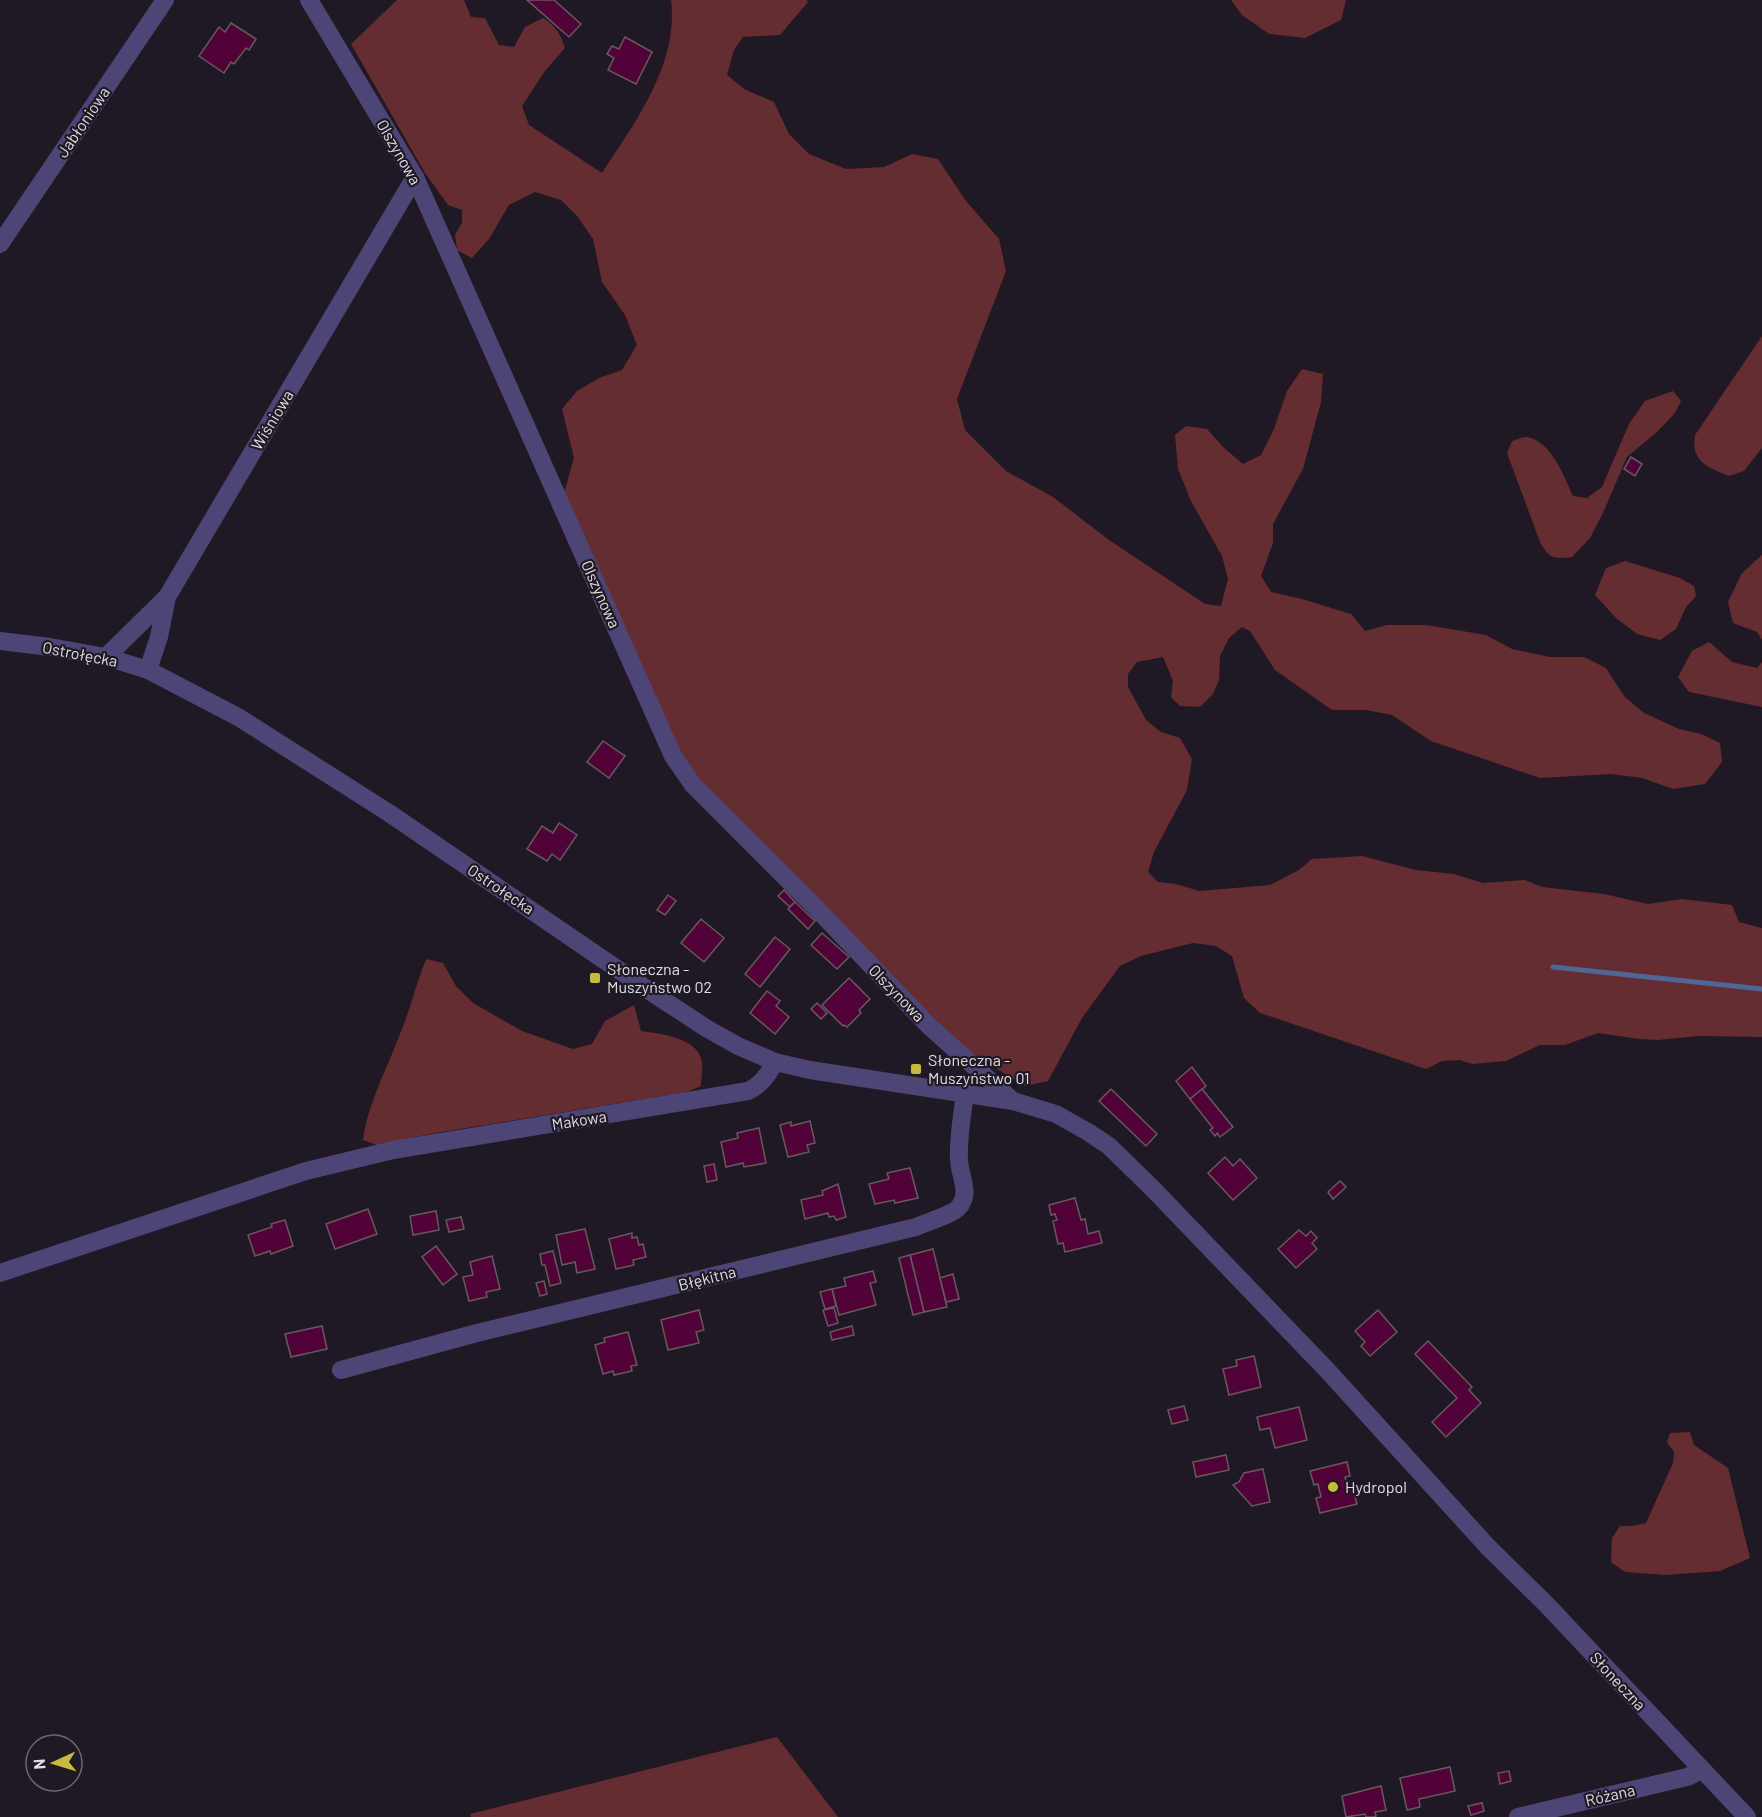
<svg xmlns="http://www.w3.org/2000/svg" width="1762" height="1817" viewBox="0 0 1762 1817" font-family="Barlow,sans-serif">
	<rect width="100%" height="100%" fill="#201822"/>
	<!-- green -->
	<g fill="#652d32">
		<path d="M 397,0 L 464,0 L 471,17 L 485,18 L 499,45 L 514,47 L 525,27 L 543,18 C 556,26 560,33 565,48 L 545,71 L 522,106 L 529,125 L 602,173 C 635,122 679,64 671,0 L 806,0 L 808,2 L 780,35 L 743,37 L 734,50 L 727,75 L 744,89 L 774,102 L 789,134 L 809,154 L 846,169 L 884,167 L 912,154 L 938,159 L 966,201 L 999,239 L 1006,271 L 957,399 L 965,430 L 1006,471 L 1053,497 L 1109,540 L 1205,604 L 1221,606 L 1228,579 L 1222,556 L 1191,501 L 1178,469 L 1175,435 L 1186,426 L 1207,429 L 1223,447 L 1243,464 L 1261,455 L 1274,429 L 1287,391 L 1302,369 L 1323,374 L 1321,402 L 1303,469 L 1273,524 L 1273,543 L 1261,576 L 1271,592 L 1302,599 L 1351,614 L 1365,631 L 1387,625 L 1426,625 L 1486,635 L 1512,649 L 1550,657 L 1584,657 L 1606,668 L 1624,696 L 1644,713 L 1679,729 L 1701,734 L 1720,743 L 1722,762 L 1705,784 L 1673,789 L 1642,778 L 1611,774 L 1540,778 L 1431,741 L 1392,715 L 1366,710 L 1332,710 L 1275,670 L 1250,631 L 1242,627 L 1229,638 L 1220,656 L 1219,680 L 1213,694 L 1200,707 L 1180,706 L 1171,697 L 1173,681 L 1163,657 L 1137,662 L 1128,674 L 1128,687 L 1146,720 L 1161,732 L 1180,738 L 1192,759 L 1187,790 L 1154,852 L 1148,872 L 1158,882 L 1176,884 L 1199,891 L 1270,885 L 1299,870 L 1312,859 L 1362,856 L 1416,870 L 1454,874 L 1483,883 L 1525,880 L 1542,887 L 1604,894 L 1648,904 L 1682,899 L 1732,905 L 1739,922 L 1762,928 L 1762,1037 L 1699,1036 L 1658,1040 L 1639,1039 L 1598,1033 L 1565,1045 L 1540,1045 L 1506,1061 L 1472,1064 L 1460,1060 L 1442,1061 L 1426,1069 L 1260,1013 L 1244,998 L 1232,956 L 1216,946 L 1193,943 L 1141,956 L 1120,966 L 1082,1018 L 1048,1081 L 1025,1086 L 976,1056 L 930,1022 L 698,782 L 679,755 L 564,493 L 574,458 L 562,409 L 577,391 L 599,378 L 622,370 L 637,345 L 625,315 L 602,282 L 593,239 L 578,217 L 561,200 L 535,192 L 509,205 L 489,239 L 472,258 L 457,250 L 455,235 L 462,223 L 462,210 L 448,205 L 425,173 L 351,44 Z"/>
		<polygon points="1231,0 1346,0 1341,20 1305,38 1269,34 1242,15"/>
		<path d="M 1762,336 L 1762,448 L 1744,471 L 1729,476 C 1707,467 1691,462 1695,435 Z"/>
		<path d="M 1673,391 L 1681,401 L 1675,413 L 1657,432 L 1627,457 L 1603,513 L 1590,538 L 1572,557 C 1554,559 1549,559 1540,542 L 1507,453 L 1512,441 C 1516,440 1522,437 1526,437 C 1552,441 1563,475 1573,496 L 1587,498 L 1602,487 L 1629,424 L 1645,401 Z"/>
		<polygon points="1762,555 1762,640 1757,632 1733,623 1728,602 1742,573"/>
		<polygon points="1625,561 1680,578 1694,586 1696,596 1686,607 1676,629 1660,640 1637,634 1616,618 1595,595 1606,568"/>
		<polygon points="1709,642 1732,662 1757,668 1762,662 1762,707 1689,692 1678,677 1692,651"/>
		<path d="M 426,959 L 443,963 L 456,986 L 473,1003 L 522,1031 L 573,1049 L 592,1044 L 605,1021 L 634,1005 L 641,1031 C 660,1034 698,1037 702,1062 C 703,1069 701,1079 701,1086 L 687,1092 L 430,1134 L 377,1145 L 363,1140 C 368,1103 387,1069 400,1034 C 410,1010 416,984 426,959 Z"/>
		<polygon points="1690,1432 1694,1445 1728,1468 1750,1558 1720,1571 1665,1575 1625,1572 1611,1562 1612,1538 1620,1526 1632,1526 1646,1523 1673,1463 1674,1452 1667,1442 1670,1433"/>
		<polygon points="777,1737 838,1817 471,1817 470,1814"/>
	</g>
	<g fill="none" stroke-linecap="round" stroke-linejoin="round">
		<!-- stream -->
		<polyline stroke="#4e6797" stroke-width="5" points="1553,967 1762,989"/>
	</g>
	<!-- building -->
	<g fill="#510236" stroke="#675960" stroke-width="1.5">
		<polygon points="527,0 554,0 581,24 569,37"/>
		<polygon points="231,23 256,39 249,50 246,48 234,64 231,62 224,73 199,56 219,27 225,32"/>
		<polygon points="625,37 652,52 636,84 608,70 614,58 607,54 612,46 619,49"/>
		<polygon points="1631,457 1642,464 1635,476 1624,469"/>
		<polygon points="603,741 625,756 609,778 587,762"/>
		<polygon points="559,823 577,835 560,860 552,854 547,861 527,849 542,826 553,833"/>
		<polygon points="784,890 795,902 790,907 778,896"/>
		<polygon points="668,895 676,901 665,915 657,910"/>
		<polygon points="795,902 815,921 808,929 788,909"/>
		<polygon points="701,919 724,938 704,962 681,943"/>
		<polygon points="822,933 849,957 837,969 811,945"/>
		<polygon points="775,937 790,949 760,987 745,974"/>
		<polygon points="849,978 870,999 859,1010 861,1013 847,1027 844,1025 843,1026 822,1005"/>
		<polygon points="767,991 780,1001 776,1006 789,1017 775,1034 750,1013"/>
		<polygon points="817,1003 827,1013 821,1019 811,1009"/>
		<polygon points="1192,1067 1206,1086 1190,1099 1176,1081"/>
		<polygon points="1111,1089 1157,1134 1146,1146 1099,1101"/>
		<polygon points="1202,1089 1233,1127 1220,1137 1217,1133 1215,1136 1210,1130 1213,1128 1190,1099"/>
		<polygon points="810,1121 815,1143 807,1145 809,1152 788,1157 780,1125 791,1122 791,1126"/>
		<polygon points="759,1128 766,1163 744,1167 743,1163 726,1167 721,1142 738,1138 737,1133"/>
		<polygon points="1225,1157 1233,1166 1240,1159 1257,1178 1233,1200 1208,1173"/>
		<polygon points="714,1164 717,1180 707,1182 704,1166"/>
		<polygon points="910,1168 918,1198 895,1203 894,1200 875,1204 869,1184 889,1179 887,1173"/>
		<polygon points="1340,1181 1346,1187 1333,1199 1328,1192"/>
		<polygon points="838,1184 846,1217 836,1220 834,1216 829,1217 828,1213 805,1219 801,1200 823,1195 822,1191"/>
		<polygon points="1075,1198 1081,1220 1085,1219 1088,1234 1099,1231 1102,1243 1065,1252 1063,1243 1058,1244 1053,1221 1057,1220 1055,1214 1051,1215 1049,1205"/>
		<polygon points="368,1209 377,1234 335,1249 326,1224"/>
		<polygon points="436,1211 439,1230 413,1235 410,1216"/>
		<polygon points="461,1217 464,1229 449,1232 446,1220"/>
		<polygon points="285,1220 293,1246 271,1254 270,1251 255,1256 248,1235 272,1227 271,1224"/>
		<polygon points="585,1229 595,1269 577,1273 575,1262 562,1265 556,1235"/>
		<polygon points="1299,1230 1306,1236 1311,1231 1317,1238 1312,1243 1317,1249 1296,1268 1278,1249"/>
		<polygon points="632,1233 632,1238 637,1237 639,1245 643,1244 646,1257 633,1260 634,1265 616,1269 609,1239"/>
		<polygon points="436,1246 457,1274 443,1285 422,1257"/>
		<polygon points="933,1249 947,1307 924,1312 910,1255"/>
		<polygon points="553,1251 561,1283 550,1286 545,1265 542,1265 540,1254"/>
		<polygon points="910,1255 924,1312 913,1315 899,1258"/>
		<polygon points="492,1256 500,1289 486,1292 487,1297 469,1301 463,1277 473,1275 470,1262"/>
		<polygon points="873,1271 876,1282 870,1283 876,1305 839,1315 832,1289 846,1286 844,1278"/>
		<polygon points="953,1274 959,1299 946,1302 940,1278"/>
		<polygon points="544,1281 547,1294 540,1296 536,1283"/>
		<polygon points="832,1289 836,1306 825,1309 820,1292"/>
		<polygon points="834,1308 838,1323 828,1326 823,1310"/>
		<polygon points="699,1310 704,1330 696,1332 699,1343 668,1350 661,1320"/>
		<polygon points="1378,1310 1397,1332 1370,1356 1361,1346 1365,1342 1355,1331"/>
		<polygon points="322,1326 327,1349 291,1357 285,1334"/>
		<polygon points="852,1326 854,1335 832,1340 830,1332"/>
		<polygon points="628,1332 637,1365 631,1366 632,1371 614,1375 613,1371 603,1374 595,1345 605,1342 604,1338"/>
		<polygon points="1428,1341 1472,1387 1469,1390 1481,1403 1446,1437 1432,1422 1457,1398 1415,1354"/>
		<polygon points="1254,1356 1261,1387 1229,1395 1223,1369 1237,1366 1236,1360"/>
		<polygon points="1184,1406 1188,1420 1172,1424 1168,1410"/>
		<polygon points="1299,1407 1307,1440 1275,1448 1270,1428 1260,1430 1257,1417"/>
		<polygon points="1226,1455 1229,1470 1196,1477 1193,1462"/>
		<polygon points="1347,1462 1350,1476 1345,1477 1348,1490 1353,1489 1357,1504 1320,1513 1316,1498 1321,1497 1318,1484 1314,1485 1310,1471"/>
		<polygon points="1263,1469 1270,1502 1252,1506 1233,1485 1239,1482 1244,1473"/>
		<polygon points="1450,1767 1455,1791 1419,1799 1420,1807 1407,1810 1400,1778"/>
		<polygon points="1509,1771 1511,1781 1500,1784 1498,1773"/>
		<polygon points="1381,1786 1386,1810 1375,1812 1376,1816 1374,1817 1366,1817 1365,1814 1346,1817 1342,1796"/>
		<polygon points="1482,1803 1484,1811 1471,1815 1468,1806"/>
	</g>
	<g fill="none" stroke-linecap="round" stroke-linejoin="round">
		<!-- minor -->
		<g stroke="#4c4576" stroke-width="18">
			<polyline points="309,0 415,177 673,756 693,785 815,907 929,1026 1013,1101"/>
			<polyline points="0,244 165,0"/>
			<polyline points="106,657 167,597"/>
			<polyline points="148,670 159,637 167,597 415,177"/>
			<path d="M 0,1273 L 306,1171 L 393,1150 L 748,1091 C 762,1084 767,1076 775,1062"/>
			<path d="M 341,1370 L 477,1333 L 916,1227 C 925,1223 953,1214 958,1208 C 972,1194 959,1175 959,1159 C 958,1138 962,1116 965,1094"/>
			<polyline points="1518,1817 1687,1777 1702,1770"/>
		</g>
		<!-- tertiary -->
		<polyline stroke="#4c4576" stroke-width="18" points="0,641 50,647 106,657 148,670 238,717 389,813 645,988 706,1028 738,1046 775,1062 810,1070 1013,1101 1056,1114 1088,1132 1109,1146 1153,1189 1327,1370 1488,1547 1546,1604 1747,1817"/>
	</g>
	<!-- markers -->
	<g fill="#c8bb3b" stroke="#201822" stroke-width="2">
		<rect x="589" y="972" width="12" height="12" rx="3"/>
		<rect x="910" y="1063" width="12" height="12" rx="3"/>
		<circle cx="1333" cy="1487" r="6"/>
	</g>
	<g text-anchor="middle" stroke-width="4.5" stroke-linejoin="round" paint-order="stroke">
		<!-- street labels -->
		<g font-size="16" fill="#e2dde4" stroke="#201822">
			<text transform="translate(83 122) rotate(-56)" y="6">Jabłoniowa</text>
			<text transform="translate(399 152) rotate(60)" y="6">Olszynowa</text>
			<text transform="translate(272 420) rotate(-59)" y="6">Wiśniowa</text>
			<text transform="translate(601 594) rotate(66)" y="6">Olszynowa</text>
			<text transform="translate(80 654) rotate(11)" y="6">Ostrołęcka</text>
			<text transform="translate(501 889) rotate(34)" y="6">Ostrołęcka</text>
			<text transform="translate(897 993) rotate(46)" y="6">Olszynowa</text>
			<text transform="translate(579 1120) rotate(-9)" y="6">Makowa</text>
			<text transform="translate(707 1278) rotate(-14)" y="6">Błękitna</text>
			<text transform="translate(1618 1681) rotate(47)" y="6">Słoneczna</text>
			<text transform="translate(1610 1795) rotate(-13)" y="6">Różana</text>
		</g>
		<!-- poi labels -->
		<g font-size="16" fill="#e2dde4" stroke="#201822" text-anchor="start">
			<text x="607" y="975">Słoneczna -<tspan x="607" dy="18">Muszyństwo 02</tspan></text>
			<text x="928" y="1066">Słoneczna -<tspan x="928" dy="18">Muszyństwo 01</tspan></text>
			<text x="1345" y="1493">Hydropol</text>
		</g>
	</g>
	<!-- north arrow -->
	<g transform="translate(54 1763) rotate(266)"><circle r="28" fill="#201822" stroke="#6e6770" stroke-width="1.5"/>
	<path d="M0-4.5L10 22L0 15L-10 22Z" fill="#c8bb3b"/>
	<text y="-9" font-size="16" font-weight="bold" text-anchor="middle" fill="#e2dde4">N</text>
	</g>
</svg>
